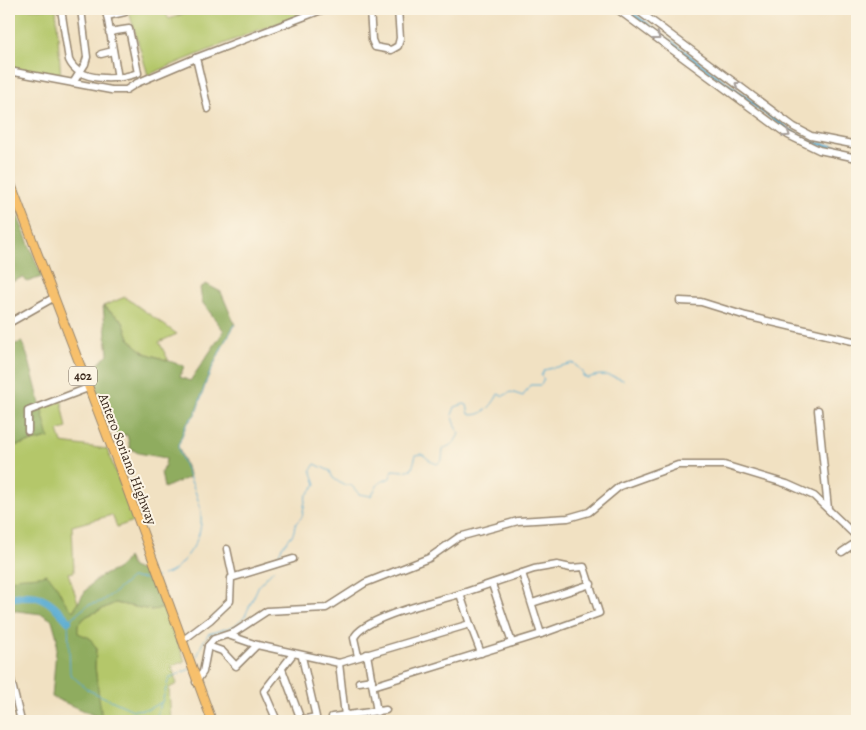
<svg xmlns="http://www.w3.org/2000/svg" width="866" height="730" viewBox="0 0 866 730" font-family="Alegreya,serif">
	<rect width="100%" height="100%" fill="#fcf5e5"/>
	<filter id="ink" filterUnits="userSpaceOnUse"><feTurbulence type="fractalNoise" baseFrequency=".02" numOctaves="2"/><feDisplacementMap in="SourceGraphic" scale="10" xChannelSelector="R" yChannelSelector="G"/><feConvolveMatrix kernelMatrix="1 2 1 2 8 2 1 2 1" color-interpolation-filters="sRGB"/></filter>
	<filter id="wash" filterUnits="userSpaceOnUse"><feTurbulence type="fractalNoise" baseFrequency=".0096" numOctaves="4" result="noise"/><feDisplacementMap in="SourceGraphic" scale="20" xChannelSelector="R" yChannelSelector="G"/><feGaussianBlur stdDeviation="1.12" result="paint"/><feColorMatrix in="noise" values="0 0 0 0 0 0 0 0 0 0 0 0 0 0 0 0 0 1.4 0 .05"/><feComposite in="paint" operator="in"/></filter>
	<g filter="url(#wash)">
		<rect width="100%" height="100%" fill="#f1e1c2"/>
		<!-- green -->
		<g fill="#b4c76b" stroke="#787844">
			<polygon points="9,9 56,9 61,78 9,67"/>
			<polygon points="128,9 163,9 169,19 195,9 318,9 253,32 148,75"/>
			<polygon points="125,297 177,334 159,342 169,361 145,353 130,340 122,320 103,306"/>
			<polygon points="61,398 67,428 58,431 62,443 107,449 134,521 117,527 112,515 72,526 74,572 68,573 78,602 73,611 39,577 18,578 9,582 9,447 48,438 39,406"/>
			<polygon points="115,603 151,610 165,608 185,661 172,666 177,684 169,688 171,721 126,721 115,715 101,719 95,667 96,648 77,633 78,624 87,616"/>
		</g>
		<!-- forest -->
		<g fill="#8fac5f" stroke="#656b3e">
			<polygon points="9,194 42,277 27,282 23,277 9,283"/>
			<polygon points="206,284 221,292 235,325 225,341 207,379 196,413 186,425 178,446 190,477 164,488 161,472 165,466 166,458 138,453 130,448 127,435 116,436 89,374 108,354 103,306 122,320 130,340 145,353 184,366 180,377 190,381 224,331 202,302 200,288"/>
			<polygon points="22,342 29,360 49,438 9,447 9,346"/>
			<path d="M 127,557 L 132,567 L 150,574 L 165,608 L 151,610 L 115,603 L 87,616 L 78,624 L 78,633 L 90,638 L 96,648 L 95,667 L 102,719 L 52,697 L 57,638 L 52,620 L 42,614 L 9,610 L 9,582 C 19,574 34,579 46,574 C 60,584 59,599 73,611 C 81,599 85,588 97,579 C 109,570 119,573 127,557 Z"/>
		</g>
		<g fill="none" stroke-linecap="round" stroke-linejoin="round">
			<!-- stream -->
			<g stroke="#57aad2" stroke-width="1">
				<path d="M 275,562 L 282,547 L 293,534 L 296,523 L 302,517 L 306,496 L 316,484 L 311,470 L 315,464 L 330,471 L 333,478 L 343,485 L 351,485 L 359,494 L 371,496 L 379,483 L 390,478 L 392,470 L 404,471 L 412,469 L 416,455 L 422,454 L 432,462 L 437,464 L 442,460 L 443,449 L 454,443 L 459,434 L 452,415 L 455,407 L 464,404 L 467,405 L 469,414 C 482,418 493,405 498,394 L 503,396 L 511,392 L 523,396 L 530,385 L 541,385 L 544,379 L 541,376 L 544,370 L 573,363 L 583,372 L 583,376 L 588,378 C 601,373 610,375 623,380"/>
				<path d="M 163,575 C 174,573 180,564 187,556 C 219,515 188,486 178,446 L 186,425 L 196,413 L 207,379 L 225,341 L 235,325"/>
				<polyline points="157,577 147,579 131,578 115,592 100,602 88,605 68,621 70,674 88,690 133,710 148,709 162,702 169,678 190,669"/>
				<polyline points="194,665 202,644 208,634 234,626 245,616 259,585 274,569"/>
				<polyline points="155,721 161,703"/>
			</g>
			<!-- canal -->
			<polyline stroke="#57aad2" stroke-width="4.5" points="626,9 790,131 810,142 857,152"/>
			<!-- river -->
			<path stroke="#57aad2" stroke-width="8" d="M 9,598 C 39,592 49,598 68,621"/>
		</g>
	</g>
	<g filter="url(#ink)">
		<g fill="none" stroke-linecap="round" stroke-linejoin="round">
			<!-- minor casing -->
			<g stroke="#968670" stroke-width="9">
				<g id="minor">
					<path d="M 61,9 L 69,60 C 79,83 118,80 138,73 L 129,29 L 109,32"/>
					<polyline points="106,9 118,78"/>
					<polyline points="370,9 372,40 375,47 391,50 398,46 400,38 398,9"/>
					<polyline points="617,9 788,135 819,150 857,158"/>
					<polyline points="636,9 794,127 811,136 857,145"/>
					<polyline points="107,16 125,12"/>
					<polyline points="101,54 113,51"/>
					<polyline points="196,58 208,109"/>
					<polyline points="9,71 111,90 126,90 137,83 196,58 324,9"/>
					<polyline points="73,83 85,64 87,57 81,9"/>
					<polyline points="680,301 701,302 746,316 857,342"/>
					<polyline points="9,323 53,298"/>
					<polyline points="818,410 828,509"/>
					<polyline points="28,431 28,411 88,388"/>
					<polyline points="227,549 233,577"/>
					<polyline points="842,552 857,542"/>
					<polyline points="522,573 541,634"/>
					<polyline points="492,584 512,643"/>
					<polyline points="532,603 591,584"/>
					<polyline points="470,624 481,653"/>
					<polyline points="228,635 257,645 339,663 345,716 349,721"/>
					<polyline points="182,641 210,620 230,601 231,578 293,559"/>
					<polyline points="208,646 222,651 236,666 257,645"/>
					<polyline points="367,654 377,712"/>
					<path d="M 339,663 L 470,624 L 460,594 C 437,601 363,617 354,638 L 358,656"/>
					<polyline points="282,669 301,720 316,717 302,657"/>
					<polyline points="9,672 21,721"/>
					<polyline points="196,682 203,672 208,646 214,639 235,632 267,611 326,608 365,583 429,558 459,537 518,521 568,518 589,512 620,486 678,465 724,465 787,484 814,496 857,537"/>
					<polyline points="359,682 372,680"/>
					<polyline points="373,686 541,634 599,613 584,567 571,568 557,565 534,569 460,594"/>
					<polyline points="332,717 386,710"/>
					<polyline points="277,721 264,691 293,654"/>
				</g>
			</g>
			<!-- major casing -->
			<g stroke="#968670" stroke-width="10">
				<polyline id="major" points="9,179 116,459 212,721"/>
			</g>
			<!-- minor -->
			<use href="#minor" stroke="#fff" stroke-width="6"/>
			<!-- major -->
			<use href="#major" stroke="#f7c06c" stroke-width="8"/>
		</g>
		<!-- one-way arrows -->
		<defs><path id="oneway-chevron" d="M-2-3.5L2.5 0L-2 3.5" fill="none" stroke-width="1.6" stroke-linecap="round" stroke-linejoin="round" transform="scale(1.25)"/></defs>
		<g stroke="#a79f9a">
			<use href="#oneway-chevron" transform="translate(657 37) rotate(37)"/>
			<use href="#oneway-chevron" transform="translate(738 85) rotate(-143)"/>
			<use href="#oneway-chevron" transform="translate(787 134) rotate(33)"/>
		</g>
	</g>
	<g text-anchor="middle" stroke-width="4" stroke-linejoin="round" paint-order="stroke">
		<!-- shield labels -->
		<rect fill="#fcf5e5" stroke="#75675a" stroke-width="1" x="69" y="366.5" width="28" height="19" rx="4"/>
		<g font-size="12" font-weight="bold" fill="#3b2a1e">
			<text x="83" y="380">402</text>
		</g>
		<!-- street labels -->
		<g font-size="14" fill="#3b2a1e" stroke="#fcf5e5">
			<text transform="translate(128 459) rotate(69)" y="5">Antero Soriano Highway</text>
		</g>
	</g>
	<!-- margin -->
	<rect width="866" height="730" fill="none" stroke="#fcf5e5" stroke-width="30"/>
</svg>
